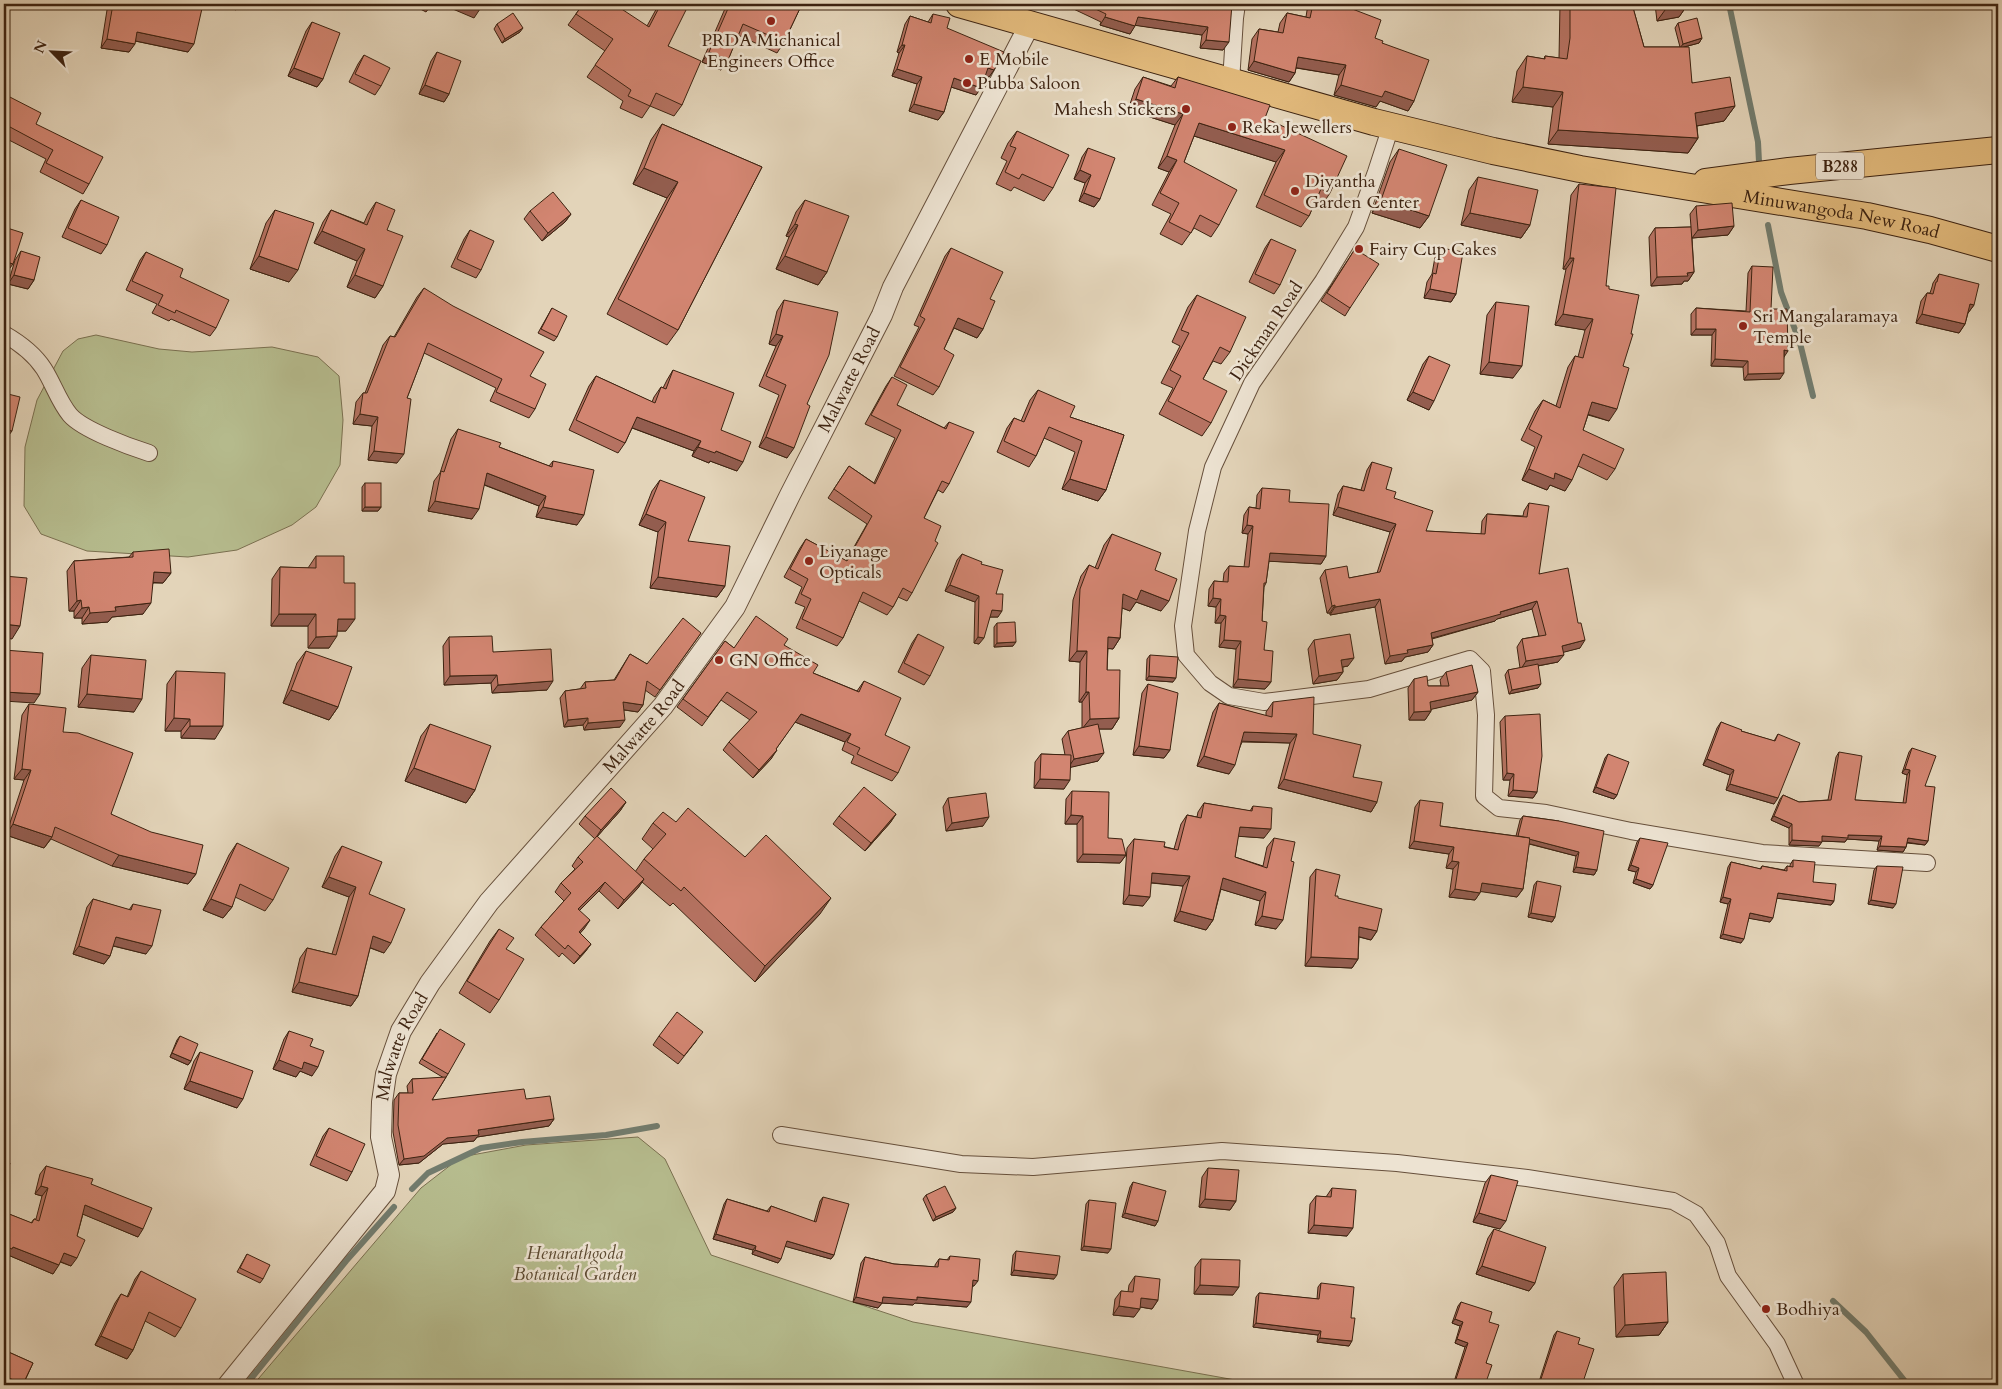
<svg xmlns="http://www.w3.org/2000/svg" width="2002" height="1389" viewBox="0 0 2002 1389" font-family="Cardo,serif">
	<rect width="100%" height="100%" fill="#e3d4b9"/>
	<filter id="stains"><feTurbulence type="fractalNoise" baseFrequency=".004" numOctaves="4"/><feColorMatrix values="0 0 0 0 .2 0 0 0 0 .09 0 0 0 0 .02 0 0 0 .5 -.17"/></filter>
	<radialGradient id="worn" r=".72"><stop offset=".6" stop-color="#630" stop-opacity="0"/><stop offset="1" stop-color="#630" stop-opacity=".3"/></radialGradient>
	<!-- green -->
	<g fill="#b6bc8e" stroke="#7a7050">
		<polygon points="96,335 159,349 192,352 272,347 318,357 339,376 343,420 340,465 316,507 292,525 237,550 188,557 87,551 41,534 24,506 25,447 37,400 63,351 78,339"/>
		<polygon points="638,1137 665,1159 711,1255 913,1322 1263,1385 253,1385 421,1188 461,1157 526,1145"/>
	</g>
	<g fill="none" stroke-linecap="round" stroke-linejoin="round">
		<!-- stream -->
		<g stroke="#727c6e" stroke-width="6">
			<polyline points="1729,4 1758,142 1759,162"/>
			<polyline points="1768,225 1781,292 1800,343 1813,396"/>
			<polyline points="412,1189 428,1173 481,1148 522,1142 606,1135 657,1126"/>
			<polyline points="1833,1301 1866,1332 1908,1385"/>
			<polyline points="246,1385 346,1261 394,1207"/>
		</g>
		<!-- minor casing -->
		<g stroke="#664f3b" stroke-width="18">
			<g id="minor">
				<polyline points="1231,82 1235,18 1237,4"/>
				<polyline points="1391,126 1376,172 1356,227 1323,281 1252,383 1213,467 1197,531 1183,626 1186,655 1210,683 1229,696 1264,702 1369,689 1470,659 1482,671 1486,715 1484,796 1499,808 1546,813 1631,831 1762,853 1927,863"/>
				<path d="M 4,334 C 18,342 35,355 44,369 C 53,383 59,402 70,415 C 83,430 130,447 149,453"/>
				<polyline points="781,1135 961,1164 1033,1167 1222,1151 1397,1163 1527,1178 1673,1201 1696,1214 1717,1243 1728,1276 1777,1344 1796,1385"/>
			</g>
		</g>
		<!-- tertiary casing -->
		<g stroke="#664f3b" stroke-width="22">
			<g id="tertiary">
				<path id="s1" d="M 228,1385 L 385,1191 L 389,1175 L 381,1137 L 382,1102 L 386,1074 L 401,1031 L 430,983 L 489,902 L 663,706 L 735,607 L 790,495 L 882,315 L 893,287 L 1030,24"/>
			</g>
		</g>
		<!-- primary casing -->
		<g stroke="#3d2311" stroke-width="28">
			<g id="primary">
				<path id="s2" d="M 959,4 L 1374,122 L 1493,151 L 1580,169 L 1867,216 L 1930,230 L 1998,249"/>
				<polyline points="1706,182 1789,171 1998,150"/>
			</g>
		</g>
		<!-- minor -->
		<use href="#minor" stroke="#ede3d2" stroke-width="16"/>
		<!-- tertiary -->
		<use href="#tertiary" stroke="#ede3d2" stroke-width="20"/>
		<!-- primary -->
		<use href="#primary" stroke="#e2ba7c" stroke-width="26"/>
	</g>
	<!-- wall -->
	<g fill="#b57261" stroke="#3d2311">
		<polygon points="112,4 127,4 155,8 155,4 203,4 188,52 135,41 129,52 101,48 107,10"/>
		<polygon points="411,4 432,4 426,12"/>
		<polygon points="583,4 647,26 659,4 684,4 668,46 682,105 674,116 650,106 642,118 620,108 623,101 587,77 605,51 568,25"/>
		<polygon points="727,4 802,4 784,42 777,53 738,35 728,60 721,70 702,62"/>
		<polygon points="1063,4 1151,4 1156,6 1156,4 1232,4 1223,50 1200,48 1202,35 1135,25 1130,34 1100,25 1101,22"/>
		<polygon points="1308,4 1342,4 1342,5 1375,38 1382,43 1414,101 1408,111 1380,101 1376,107 1334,95 1339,75 1296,68 1295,73 1289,82 1248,70 1252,39 1259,29 1278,32 1280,23 1287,13 1306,17"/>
		<polygon points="1560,4 1632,4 1644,47 1680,47 1675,28 1678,23 1702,38 1699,43 1684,47 1692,83 1735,106 1724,121 1697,126 1698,138 1688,153 1548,144 1553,107 1512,102 1517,71 1527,56 1544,59 1545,56 1559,58"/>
		<polygon points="1655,4 1688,4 1679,17 1657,21"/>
		<polygon points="933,14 947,28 994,70 989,77 985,76 976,95 951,87 944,112 938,120 909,111 917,84 892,76 899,53 897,52 905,24 910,16 928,22"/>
		<polygon points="312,22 323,79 317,87 288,76 306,31"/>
		<polygon points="497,24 520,32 502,43 494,29"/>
		<polygon points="437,52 449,94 444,102 419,94 431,61"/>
		<polygon points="364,55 381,86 375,95 349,82 358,64"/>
		<polygon points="1143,77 1171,86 1178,77 1265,118 1330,193 1322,205 1315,202 1309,216 1301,227 1256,207 1276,162 1194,136 1184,162 1219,225 1211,237 1194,228 1182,245 1160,234 1171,214 1152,205 1169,172 1158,168 1175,125 1128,110 1135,89"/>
		<polygon points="4,94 36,124 89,184 83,194 40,172 46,159 5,138"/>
		<polygon points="662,124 762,167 678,330 667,345 607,314 667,198 633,184 651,140"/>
		<polygon points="1017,131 1053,188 1044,201 1014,187 1011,191 996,184 1007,161 1001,158 1008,143"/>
		<polygon points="1088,148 1100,199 1094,207 1079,201 1085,183 1074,179 1082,157"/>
		<polygon points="1399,149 1429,216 1420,228 1372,213 1390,162"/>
		<polygon points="1478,177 1530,225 1521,238 1461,225 1469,190"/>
		<polygon points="1579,184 1606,286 1609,289 1623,366 1609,421 1588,415 1583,430 1615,469 1607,480 1578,466 1565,491 1550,485 1547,490 1522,480 1535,447 1521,440 1535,411 1543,400 1556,406 1568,367 1575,356 1578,357 1585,330 1555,325 1566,269 1563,269 1571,195"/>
		<polygon points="81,200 107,245 101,254 62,237 75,209"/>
		<polygon points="805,200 827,272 818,285 776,269 789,237 786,236 796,212"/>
		<polygon points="376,202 387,230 383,286 375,298 347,287 357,261 314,243 323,222 331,210 364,223 368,214"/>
		<polygon points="1696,206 1734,226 1728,235 1692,238 1694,272 1688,281 1684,281 1682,284 1651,286 1649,237 1655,228 1691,227 1690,214"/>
		<polygon points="275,210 289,282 250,269 266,223"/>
		<polygon points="530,211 571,214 565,222 542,241 524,219"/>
		<polygon points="470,230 481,270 476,278 451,267 464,239"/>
		<polygon points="1271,239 1280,285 1274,294 1249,282 1265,248"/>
		<polygon points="951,248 990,299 983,329 977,338 954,328 944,349 939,387 933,395 894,376 919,327 914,325 945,256"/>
		<polygon points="1441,248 1456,294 1451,302 1424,298 1427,282 1432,274 1435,257"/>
		<polygon points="1355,249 1350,308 1345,316 1321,301"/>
		<polygon points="21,251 34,280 28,289 8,284 15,260"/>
		<polygon points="146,252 180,277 216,328 210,336 171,319 169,321 152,313 157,304 126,290 140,260"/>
		<polygon points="1752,266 1771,309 1784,357 1780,379 1744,380 1743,367 1711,366 1712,335 1691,335 1691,314 1696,308 1746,311 1748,273"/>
		<polygon points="1939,274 1974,305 1968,313 1965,324 1959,333 1916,323 1921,301 1927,293 1930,293 1932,287 1933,283"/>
		<polygon points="424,288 530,376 535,409 529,418 490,401 496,388 424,353 407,398 397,463 368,460 372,426 353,424 356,402 363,393 365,393 383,345 390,336 394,337 417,297"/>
		<polygon points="1197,295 1230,352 1221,364 1213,361 1203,379 1211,423 1202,436 1159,414 1173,388 1161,383 1180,346 1172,342 1188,307"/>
		<polygon points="784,300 807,404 787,458 759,447 779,395 759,386 776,346 769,344 777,311"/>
		<polygon points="1496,302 1513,378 1480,374 1487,315"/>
		<polygon points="552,308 557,337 554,341 538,333"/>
		<polygon points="1429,356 1429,410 1407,400 1423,364"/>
		<polygon points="673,370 721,430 737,471 710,461 709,463 692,456 694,451 632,428 625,443 618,453 569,430 589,386 596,376 652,402 654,397 661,387 663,388 667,380"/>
		<polygon points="892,377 897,405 944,428 949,422 949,484 943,493 938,490 924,518 912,593 907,601 898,597 893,607 887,615 859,601 843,638 837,646 796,628 805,607 795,603 802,587 784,577 800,548 806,539 846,561 867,524 828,498 849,466 874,483 895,438 865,424 886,386"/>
		<polygon points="1038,390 1070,417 1124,435 1106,490 1098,501 1062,489 1075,452 1044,438 1036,456 1029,467 997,452 1007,428 1014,418 1021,421 1030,400"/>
		<polygon points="458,429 499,447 549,466 553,461 577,525 536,517 539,506 484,485 472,519 428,511 434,481 440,473 451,439"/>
		<polygon points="1372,462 1386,489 1394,498 1426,531 1481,534 1482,521 1487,514 1523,516 1524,511 1529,503 1539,574 1580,648 1563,652 1558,662 1538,666 1538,688 1509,694 1505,675 1508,670 1520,668 1517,647 1522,639 1539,636 1532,609 1497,619 1495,621 1432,639 1433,645 1428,652 1405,657 1402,661 1385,664 1375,607 1330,615 1330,613 1327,613 1320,578 1325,570 1349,578 1377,573 1390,532 1333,515 1338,494 1343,486 1361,490 1367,470"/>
		<polygon points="660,480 688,541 725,586 717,597 650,588 658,532 639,525 652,491"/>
		<polygon points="365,483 381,507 378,511 362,511 362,487"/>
		<polygon points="1262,488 1289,502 1326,556 1321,564 1269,561 1266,583 1264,587 1262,621 1264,650 1271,682 1265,689 1233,687 1236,649 1219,647 1221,623 1215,623 1216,607 1208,606 1209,589 1214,581 1223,582 1224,573 1229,566 1244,567 1248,534 1242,533 1244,515 1249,507 1256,508 1257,495"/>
		<polygon points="1112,534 1155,570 1161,611 1136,602 1130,611 1122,608 1120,638 1113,649 1108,648 1107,670 1119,718 1112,729 1099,729 1098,761 1070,767 1064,789 1034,788 1035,762 1041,754 1065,755 1062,739 1068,731 1082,728 1082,702 1079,702 1080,662 1069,661 1073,600 1081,576 1089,565 1095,568 1104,545"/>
		<polygon points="133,552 171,573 163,583 153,583 143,614 112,617 108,622 82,624 82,618 74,618 74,611 69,611 67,571 74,561 129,557"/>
		<polygon points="962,554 981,564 996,594 998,617 990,617 979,644 974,643 975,602 945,591 957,560"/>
		<polygon points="316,556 344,583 346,631 337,631 329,648 308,648 308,626 271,626 272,579 280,567 308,568"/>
		<polygon points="997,623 1013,646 994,647 994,627"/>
		<polygon points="701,633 655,697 645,690 643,705 638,712 624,710 620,727 584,730 583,725 564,727 560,698 565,691 580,689 585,682 614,680 630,654 647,664"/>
		<polygon points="918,634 930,676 924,685 898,672 912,643"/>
		<polygon points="449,637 493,652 547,690 492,693 491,683 444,685 443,646"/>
		<polygon points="1314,640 1348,666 1343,667 1343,672 1337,680 1313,684 1308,649"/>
		<polygon points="725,641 734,648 784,645 813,673 857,691 864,681 885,735 898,773 892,781 851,763 854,756 842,750 845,742 795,722 776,749 771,759 753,778 723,750 729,742 750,720 721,700 702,726 677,707"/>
		<polygon points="306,651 338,707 329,720 283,703 297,663"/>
		<polygon points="91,655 134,712 78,707 82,668"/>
		<polygon points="1150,655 1173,682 1146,680 1147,659"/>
		<polygon points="176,671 215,739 181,738 181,731 165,731 167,684"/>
		<polygon points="1446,672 1478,692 1472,700 1431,709 1431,711 1425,720 1409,720 1408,688 1414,679 1428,686 1441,686 1440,680"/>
		<polygon points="1148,684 1170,750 1164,758 1133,755 1142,693"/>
		<polygon points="1273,702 1313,734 1377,802 1371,812 1278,788 1290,743 1242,742 1229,774 1197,766 1213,712 1219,703 1266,716 1266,712"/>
		<polygon points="29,704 63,732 111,814 196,874 188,884 112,866 51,839 44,848 6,835 24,780 14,779 22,715"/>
		<polygon points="1505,716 1537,792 1533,798 1508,796 1510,780 1503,780 1500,722"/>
		<polygon points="1721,722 1741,731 1774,741 1778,734 1774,804 1726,790 1730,775 1703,765 1717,728"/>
		<polygon points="430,724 475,790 466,803 405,781 421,736"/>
		<polygon points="1912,748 1925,786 1928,841 1925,845 1907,843 1906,847 1903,852 1877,850 1879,841 1847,839 1845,842 1822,841 1819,846 1789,845 1789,828 1771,820 1780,799 1783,795 1799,802 1828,800 1836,757 1839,752 1855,800 1903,803 1907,775 1902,773 1909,752"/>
		<polygon points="1608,754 1617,795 1614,799 1593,792 1605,758"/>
		<polygon points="1072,791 1108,838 1126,855 1120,863 1077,862 1077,824 1065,824 1066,799"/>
		<polygon points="948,798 983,826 946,831 943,807"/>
		<polygon points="1420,800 1440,826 1516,836 1520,820 1523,816 1559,821 1597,870 1594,875 1573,872 1576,856 1529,844 1523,889 1517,897 1481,891 1475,900 1449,897 1453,869 1446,868 1449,854 1409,848 1415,807"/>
		<polygon points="626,802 620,811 595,839 579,824 585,816"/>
		<polygon points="1204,803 1250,811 1253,806 1264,838 1238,836 1235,857 1263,866 1267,847 1274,838 1276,929 1255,925 1260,901 1221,889 1213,920 1206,930 1174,921 1183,886 1151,883 1143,906 1123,904 1127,848 1134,839 1174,849 1181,824 1187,815 1197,817 1198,812"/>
		<polygon points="896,814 890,823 865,851 833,824 839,816"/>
		<polygon points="676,822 745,857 820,914 755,982 673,903 670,906 642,882 638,888 618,909 599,891 579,910 584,929 580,933 591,944 585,952 574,964 562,953 559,957 535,935 541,927 564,901 555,892 561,883 575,869 572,866 578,857 635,872 644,859 653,849 642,839 653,823"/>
		<polygon points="1640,838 1653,885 1650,889 1633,883 1636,872 1628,870 1637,842"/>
		<polygon points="237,843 273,900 265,911 235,897 232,907 223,918 203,910 229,855"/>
		<polygon points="342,846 369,894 384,953 370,948 358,996 351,1006 292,992 300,958 307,948 332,954 349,897 322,887 335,856"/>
		<polygon points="1793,860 1813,882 1834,901 1831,905 1777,898 1770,922 1749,918 1741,943 1720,938 1728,904 1720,902 1728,867 1731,862 1760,869 1762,866 1784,870 1787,866 1790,867 1790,865"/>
		<polygon points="1877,866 1893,908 1868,904 1874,870"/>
		<polygon points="1316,869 1335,896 1377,931 1371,940 1359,937 1358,959 1352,968 1305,966 1310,877"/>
		<polygon points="1537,881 1555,917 1552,922 1528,917 1534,885"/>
		<polygon points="93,899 129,910 133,904 146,954 113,946 110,956 104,964 73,954 87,907"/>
		<polygon points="499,929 506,949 499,1000 490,1013 459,993 490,941"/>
		<polygon points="289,1031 310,1046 312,1076 300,1071 296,1077 273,1069 284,1039"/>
		<polygon points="437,1033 448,1074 432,1100 526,1099 554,1119 549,1126 477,1137 474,1141 443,1144 419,1163 399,1165 393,1132 394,1100 399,1093 408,1093 407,1086 412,1079 444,1078 419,1063"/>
		<polygon points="180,1036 191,1061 188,1065 170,1057 177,1040"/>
		<polygon points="659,1036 697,1040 678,1064 653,1045"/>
		<polygon points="200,1052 237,1108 184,1089 194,1061"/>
		<polygon points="329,1128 352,1172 347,1181 310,1165 323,1136"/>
		<polygon points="46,1166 91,1184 138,1237 83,1214 77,1236 71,1266 60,1262 53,1274 8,1255 6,1257 4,1256 4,1212 31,1223 34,1219 36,1219 42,1196 35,1194 40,1174"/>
		<polygon points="1208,1168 1236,1201 1230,1210 1199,1207 1202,1177"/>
		<polygon points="1491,1175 1500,1229 1473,1222 1485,1183"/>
		<polygon points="1133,1182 1158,1221 1155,1226 1122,1217 1130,1187"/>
		<polygon points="1332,1188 1347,1236 1308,1233 1310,1204 1316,1196 1326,1197"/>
		<polygon points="926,1195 956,1208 953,1212 933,1221 923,1199"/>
		<polygon points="823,1197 834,1255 831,1259 785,1246 778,1263 752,1254 753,1250 713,1239 724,1204 727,1199 767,1211 771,1206 814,1222 820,1201"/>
		<polygon points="1089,1200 1108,1253 1081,1250 1086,1204"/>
		<polygon points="1494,1229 1535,1283 1529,1291 1476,1274 1488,1238"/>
		<polygon points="1016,1251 1054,1279 1011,1275 1013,1255"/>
		<polygon points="247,1254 263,1279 260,1283 237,1272"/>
		<polygon points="950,1256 974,1286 972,1286 967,1307 915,1303 913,1305 882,1303 878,1308 853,1302 861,1263 865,1257 894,1264 935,1267 935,1265 939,1259 947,1260"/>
		<polygon points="1201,1259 1233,1295 1194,1294 1195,1267"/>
		<polygon points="141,1271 181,1328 175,1337 145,1321 133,1350 127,1359 95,1345 115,1303 121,1294 127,1297 135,1279"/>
		<polygon points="1623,1274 1668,1322 1659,1335 1616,1337 1614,1287"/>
		<polygon points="1135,1276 1158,1300 1152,1309 1140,1307 1134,1317 1113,1315 1115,1299 1121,1291 1128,1292 1129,1285"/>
		<polygon points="1321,1283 1351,1318 1349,1346 1317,1342 1318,1335 1253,1327 1256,1297 1259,1293 1317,1299 1318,1287"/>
		<polygon points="1461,1302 1489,1322 1485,1385 1453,1385 1465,1347 1455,1343 1460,1326 1452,1323 1458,1306"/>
		<polygon points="1557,1331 1578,1344 1582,1385 1538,1385 1554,1335"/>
		<polygon points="4,1350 33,1363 23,1385 4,1385"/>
	</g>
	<!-- shaded-wall -->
	<g fill="#935d4f" stroke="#3d2311">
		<polygon points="223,4 241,4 236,10"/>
		<polygon points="441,4 466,4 480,9 474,18"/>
		<polygon points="1681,4 1688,4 1679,17 1657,21 1668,6"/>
		<polygon points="1105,17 1135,26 1130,34 1100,25"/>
		<polygon points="1138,17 1208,27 1202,35 1133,25"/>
		<polygon points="523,28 520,32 502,43 505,39"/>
		<polygon points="137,32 194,44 188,52 131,40"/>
		<polygon points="1702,38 1699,43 1680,48 1683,44"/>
		<polygon points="107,39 135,44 129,52 101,48"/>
		<polygon points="1206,40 1229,42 1223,50 1200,48"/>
		<polygon points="902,45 905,45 899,53 897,52"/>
		<polygon points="709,52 728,60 721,70 702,62"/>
		<polygon points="1298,57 1346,65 1339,75 1292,67"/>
		<polygon points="1254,61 1295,73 1289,82 1248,70"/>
		<polygon points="294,68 323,79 317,87 288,76"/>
		<polygon points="988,68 994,70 989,77 983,75"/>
		<polygon points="897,69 922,77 917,84 892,76"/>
		<polygon points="954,78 981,88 976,95 948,86"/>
		<polygon points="425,85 449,94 444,102 419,94"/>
		<polygon points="1341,85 1385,91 1414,101 1408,111 1380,101 1376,107 1334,95"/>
		<polygon points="1523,87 1563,92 1553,107 1512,102"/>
		<polygon points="1136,99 1183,114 1175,125 1128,110"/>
		<polygon points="914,104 944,112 938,120 909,111"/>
		<polygon points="1735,106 1724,121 1685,128 1695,113"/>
		<polygon points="1199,123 1285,150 1276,162 1191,135"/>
		<polygon points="1558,130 1698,138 1688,153 1548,144"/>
		<polygon points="1167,156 1177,160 1169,172 1158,168"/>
		<polygon points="644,168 678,182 667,198 633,184"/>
		<polygon points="1080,170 1091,175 1085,183 1074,179"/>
		<polygon points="1084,193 1100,199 1094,207 1079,201"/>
		<polygon points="1381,200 1429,216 1420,228 1372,213"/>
		<polygon points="1470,213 1530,225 1521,238 1461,225"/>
		<polygon points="571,214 565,222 542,241 548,233"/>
		<polygon points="795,224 798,225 789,237 786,236"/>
		<polygon points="1734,226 1728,235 1692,238 1698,230"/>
		<polygon points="322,231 365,249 357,261 314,243"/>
		<polygon points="259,256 298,270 289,282 250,269"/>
		<polygon points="785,256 827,272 818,285 776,269"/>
		<polygon points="1570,258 1574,258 1566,269 1563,269"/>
		<polygon points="4,261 13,264 7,272 4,271"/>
		<polygon points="1694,272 1688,281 1684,281 1682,284 1651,286 1657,277"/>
		<polygon points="14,275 34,280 28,289 8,284"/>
		<polygon points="355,275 383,286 375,298 347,287"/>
		<polygon points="1430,289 1456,294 1451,302 1424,298"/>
		<polygon points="1970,304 1974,305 1968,313 1964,312"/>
		<polygon points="1563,314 1593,319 1585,330 1555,325"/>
		<polygon points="1922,314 1965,324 1959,333 1916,323"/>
		<polygon points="958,318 983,329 977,338 952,327"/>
		<polygon points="1696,329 1716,329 1712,335 1691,335"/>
		<polygon points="776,334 783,336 776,346 769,344"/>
		<polygon points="1784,350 1788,351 1784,357"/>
		<polygon points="1715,359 1748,361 1743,367 1711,366"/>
		<polygon points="1489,362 1522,366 1513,378 1480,374"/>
		<polygon points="1784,373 1780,379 1744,380 1748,374"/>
		<polygon points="1413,392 1434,401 1429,410 1407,400"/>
		<polygon points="1592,402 1617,409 1609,421 1584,413"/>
		<polygon points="360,414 378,417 372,426 353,424"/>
		<polygon points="637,417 701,441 694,451 630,427"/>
		<polygon points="4,429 12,431 6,439 4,438"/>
		<polygon points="766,437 794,448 787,458 759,447"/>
		<polygon points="698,447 716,451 743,462 737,471 710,461 709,463 692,456"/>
		<polygon points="374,451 404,454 397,463 368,460"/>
		<polygon points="1529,469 1555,473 1572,480 1565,491 1550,485 1547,490 1522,480"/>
		<polygon points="487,473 546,496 539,506 480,483"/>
		<polygon points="1070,479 1106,490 1098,501 1062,489"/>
		<polygon points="435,501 479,509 472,519 428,511"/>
		<polygon points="365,507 381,507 378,511 362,511"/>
		<polygon points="543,507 584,515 577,525 536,517"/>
		<polygon points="1338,507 1396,524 1390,532 1333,515"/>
		<polygon points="646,514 666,522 658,532 639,525"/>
		<polygon points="1247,525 1253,526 1248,534 1242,533"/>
		<polygon points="1270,553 1326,556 1321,564 1265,561"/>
		<polygon points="154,572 171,573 163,583 147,582"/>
		<polygon points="658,577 725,586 717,597 650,588"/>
		<polygon points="950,585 979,596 975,602 945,591"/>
		<polygon points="1141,590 1169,601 1161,611 1136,602 1130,611 1115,605 1123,594"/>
		<polygon points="1213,598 1221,599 1216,607 1208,606"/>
		<polygon points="1380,599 1375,607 1330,615 1335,607"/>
		<polygon points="81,600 74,611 69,611 77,601"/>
		<polygon points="1537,601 1532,609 1497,619 1495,621 1425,640 1431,633"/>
		<polygon points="151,603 143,614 112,617 108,622 82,624 90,613 115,607"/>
		<polygon points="1335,605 1330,613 1327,613 1332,606"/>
		<polygon points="89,607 82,618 74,618 82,608"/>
		<polygon points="992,610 1002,611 998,617 987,617"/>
		<polygon points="279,614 316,614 308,626 271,626"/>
		<polygon points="1220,615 1226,616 1221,623 1215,623"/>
		<polygon points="338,619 355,619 346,631 329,631"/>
		<polygon points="4,624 20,626 12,639 4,638"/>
		<polygon points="337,636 329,648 308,648 316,637"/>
		<polygon points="978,637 984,638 979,644 974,643"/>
		<polygon points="1108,637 1120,638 1113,649 1100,648"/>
		<polygon points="1224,640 1241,641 1236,649 1219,647"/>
		<polygon points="1585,640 1580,648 1557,654 1562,646"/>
		<polygon points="1016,642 1013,646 994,647 997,643"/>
		<polygon points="1433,645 1428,652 1405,657 1402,661 1385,664 1390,656 1407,650"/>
		<polygon points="1077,651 1087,651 1080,662 1069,661"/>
		<polygon points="1564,655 1558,662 1521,669 1526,661"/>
		<polygon points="1354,658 1348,666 1336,668 1341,660"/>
		<polygon points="1343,672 1337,680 1313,684 1319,676"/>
		<polygon points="497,675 491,683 444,685 450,676"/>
		<polygon points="1149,676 1176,678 1173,682 1146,680"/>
		<polygon points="1238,679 1271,682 1265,689 1233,687"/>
		<polygon points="553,681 547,690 492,693 498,685"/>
		<polygon points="1541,684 1538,688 1509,694 1512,690"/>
		<polygon points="291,690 338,707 329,720 283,703"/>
		<polygon points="4,692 40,694 34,703 4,701"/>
		<polygon points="1086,692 1089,692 1082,702 1079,702"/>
		<polygon points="1478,692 1472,700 1424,711 1430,702"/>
		<polygon points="87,694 142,699 134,712 78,707"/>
		<polygon points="623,702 643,705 638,712 619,709"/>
		<polygon points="1431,711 1425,720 1409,720 1414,712"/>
		<polygon points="801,714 851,734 845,742 795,722"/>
		<polygon points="174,718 190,719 181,731 165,731"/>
		<polygon points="588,718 583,725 564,727 568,720"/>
		<polygon points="1119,718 1112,729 1082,729 1090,719"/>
		<polygon points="625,720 620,727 584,730 588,723"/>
		<polygon points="190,726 223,726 215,739 181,738"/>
		<polygon points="1244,732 1297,734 1290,743 1238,741"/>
		<polygon points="1139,746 1170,750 1164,758 1133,755"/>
		<polygon points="777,750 771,759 753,778 759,770"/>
		<polygon points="1104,753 1098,761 1068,768 1074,759"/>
		<polygon points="1204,756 1235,765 1229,774 1197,766"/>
		<polygon points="1707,759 1734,770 1730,775 1703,765"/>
		<polygon points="414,768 475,790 466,803 405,781"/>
		<polygon points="22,769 31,770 24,780 14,779"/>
		<polygon points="1905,769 1910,770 1907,775 1902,773"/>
		<polygon points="1507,773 1514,774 1510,780 1503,780"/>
		<polygon points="1040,779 1070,780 1064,789 1034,788"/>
		<polygon points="1284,779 1377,802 1371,812 1278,788"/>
		<polygon points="1730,784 1778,798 1774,804 1726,790"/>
		<polygon points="1596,787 1617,795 1614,799 1593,792"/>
		<polygon points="1513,790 1537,792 1533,798 1508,796"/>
		<polygon points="626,802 620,811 595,839 601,830"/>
		<polygon points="896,814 890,823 865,851 871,843"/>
		<polygon points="1071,815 1083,816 1077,824 1065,824"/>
		<polygon points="1774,816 1792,824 1789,828 1771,820"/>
		<polygon points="989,817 983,826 946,831 952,823"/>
		<polygon points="13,824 52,837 44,848 6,835"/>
		<polygon points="1240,827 1271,829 1264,838 1234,836"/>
		<polygon points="1848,835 1882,836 1879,841 1847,839 1845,842 1819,841 1822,836"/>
		<polygon points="1518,836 1579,852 1576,856 1515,840"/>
		<polygon points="1908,838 1928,841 1925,845 1905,842"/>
		<polygon points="1792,840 1822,842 1819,846 1789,845"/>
		<polygon points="1414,841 1454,847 1449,854 1409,848"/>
		<polygon points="1880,846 1906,847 1903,852 1877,850"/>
		<polygon points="1083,854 1126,855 1120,863 1077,862"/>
		<polygon points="119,855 196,874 188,884 112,866"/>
		<polygon points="1452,861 1459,862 1453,869 1446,868"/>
		<polygon points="1631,865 1639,868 1636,872 1628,870"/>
		<polygon points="1576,867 1597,870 1594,875 1573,872"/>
		<polygon points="1152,873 1190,876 1183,886 1145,882"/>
		<polygon points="329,877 356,887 349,897 322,887"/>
		<polygon points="1223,878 1266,892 1260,901 1217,888"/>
		<polygon points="644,879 638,888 618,909 624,900"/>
		<polygon points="1636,879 1653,885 1650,889 1633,883"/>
		<polygon points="605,882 599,891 572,918 578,909"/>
		<polygon points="1482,883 1523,889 1517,897 1477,891"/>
		<polygon points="1455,889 1480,893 1475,900 1449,897"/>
		<polygon points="1778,893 1834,901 1831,905 1775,898"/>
		<polygon points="1129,895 1150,897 1143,906 1123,904"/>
		<polygon points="1723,897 1731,899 1728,904 1720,902"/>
		<polygon points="831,898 820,914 755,982 765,966"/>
		<polygon points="211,899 232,907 223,918 203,910"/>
		<polygon points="1871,900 1896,904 1893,908 1868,904"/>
		<polygon points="1180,911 1213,920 1206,930 1174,921"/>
		<polygon points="1531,913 1555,917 1552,922 1528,917"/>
		<polygon points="1750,913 1773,918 1770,922 1747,918"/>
		<polygon points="1262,916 1283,920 1276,929 1255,925"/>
		<polygon points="590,920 584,929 573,941 579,932"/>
		<polygon points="1359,927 1377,931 1371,940 1353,935"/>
		<polygon points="1723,934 1744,939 1741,943 1720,938"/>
		<polygon points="373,936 391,943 384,953 366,946"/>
		<polygon points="116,937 152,946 146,954 110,945"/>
		<polygon points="591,944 585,952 574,964 580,956"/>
		<polygon points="79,946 110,956 104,964 73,954"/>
		<polygon points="1311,957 1358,959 1352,968 1305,966"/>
		<polygon points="299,982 358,996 351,1006 292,992"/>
		<polygon points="172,1053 191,1061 188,1065 170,1057"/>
		<polygon points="279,1060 304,1062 318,1067 312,1076 300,1071 296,1077 273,1069"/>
		<polygon points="190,1081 243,1099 237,1108 184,1089"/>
		<polygon points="554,1119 549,1126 477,1137 474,1141 443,1144 419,1163 399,1165 404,1159 447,1138 478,1130"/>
		<polygon points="41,1186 48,1188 42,1196 35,1194"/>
		<polygon points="1205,1199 1236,1201 1230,1210 1199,1207"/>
		<polygon points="85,1205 143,1229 138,1237 80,1213"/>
		<polygon points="956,1208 953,1212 933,1221 936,1217"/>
		<polygon points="1125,1213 1158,1221 1155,1226 1122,1217"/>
		<polygon points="1479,1213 1506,1221 1500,1229 1473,1222"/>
		<polygon points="1314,1225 1353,1228 1347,1236 1308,1233"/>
		<polygon points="716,1234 756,1246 753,1250 713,1239"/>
		<polygon points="787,1241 834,1255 831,1259 784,1246"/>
		<polygon points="4,1246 13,1247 59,1265 53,1274 8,1255 6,1257 4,1256"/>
		<polygon points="1084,1246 1111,1249 1108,1253 1081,1250"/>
		<polygon points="755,1250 781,1259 778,1263 752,1254"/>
		<polygon points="64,1253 77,1258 71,1266 59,1261"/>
		<polygon points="1482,1266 1535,1283 1529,1291 1476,1274"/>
		<polygon points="1014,1270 1057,1275 1054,1279 1011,1275"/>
		<polygon points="973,1280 978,1281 974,1286 969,1285"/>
		<polygon points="1200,1285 1239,1287 1233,1295 1194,1294"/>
		<polygon points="856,1297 917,1297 971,1302 967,1307 915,1303 913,1305 882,1303 878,1308 853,1302"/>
		<polygon points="1141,1298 1158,1300 1152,1309 1135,1306"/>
		<polygon points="1119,1306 1140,1309 1134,1317 1113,1315"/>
		<polygon points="1455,1319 1463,1322 1460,1326 1452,1323"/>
		<polygon points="1668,1322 1659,1335 1616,1337 1625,1325"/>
		<polygon points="1256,1323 1321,1331 1318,1335 1253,1327"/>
		<polygon points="101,1336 133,1350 127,1359 95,1345"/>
		<polygon points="1320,1338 1352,1341 1349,1346 1317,1342"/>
		<polygon points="1457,1339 1468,1343 1465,1347 1455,1343"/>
	</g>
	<!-- building -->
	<g fill="#d28571" stroke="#3d2311">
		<polygon points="113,4 127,4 159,9 160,4 203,4 194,44 137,32 135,44 107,39"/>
		<polygon points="466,4 483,4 480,9"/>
		<polygon points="583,4 614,4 649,27 661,4 684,4 688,6 668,46 701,61 682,105 656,93 650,106 628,96 631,90 595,65 613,39 576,14"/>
		<polygon points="730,4 802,4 784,42 743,24 728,60 709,52"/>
		<polygon points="1085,4 1151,4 1160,7 1161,4 1232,4 1229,42 1206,40 1208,27 1138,17 1135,26 1105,17 1106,14"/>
		<polygon points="1313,4 1342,4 1342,5 1381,20 1375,38 1383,41 1382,43 1429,60 1414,101 1385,91 1382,97 1341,85 1346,65 1298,57 1295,73 1254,61 1259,29 1283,33 1287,13 1310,18"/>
		<polygon points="1570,4 1632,4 1644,47 1689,47 1692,83 1730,77 1735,106 1695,113 1698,138 1558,130 1563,92 1523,87 1527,56 1545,59 1545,56 1567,59 1570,38"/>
		<polygon points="1667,4 1681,4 1668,6"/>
		<polygon points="513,13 523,28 505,39 497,24"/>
		<polygon points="933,14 950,18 947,28 1004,52 994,70 988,68 981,88 954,78 944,112 914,104 922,77 897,69 905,45 902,45 910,16 931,23"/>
		<polygon points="1697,18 1702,38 1683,44 1678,23"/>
		<polygon points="312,22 340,33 323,79 294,68"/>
		<polygon points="437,52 461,61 449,94 425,85"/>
		<polygon points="364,55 390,68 381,86 355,74"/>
		<polygon points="1143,77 1175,88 1178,77 1270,105 1265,118 1347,156 1330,193 1321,189 1309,216 1264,195 1285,150 1199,123 1184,162 1237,190 1219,225 1200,215 1191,233 1169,222 1179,203 1160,193 1177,160 1167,156 1183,114 1136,99"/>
		<polygon points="4,94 41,113 36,124 103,157 89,184 46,163 53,150 10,127 4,140"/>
		<polygon points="662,124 762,167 678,330 618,299 678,182 644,168"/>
		<polygon points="1017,131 1069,155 1053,188 1022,174 1019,179 1005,172 1016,148 1010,146"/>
		<polygon points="1088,148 1115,158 1100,199 1084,193 1091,175 1080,170"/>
		<polygon points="1399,149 1447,165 1429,216 1381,200"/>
		<polygon points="1478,177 1538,190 1530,225 1470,213"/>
		<polygon points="1579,184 1616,188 1606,286 1609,286 1609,289 1639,295 1631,334 1633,334 1623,366 1629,368 1617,409 1592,402 1583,430 1624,449 1615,469 1583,454 1572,480 1555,473 1554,479 1529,469 1542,436 1529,429 1543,400 1560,408 1575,356 1583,358 1593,319 1563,314 1574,258 1570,258"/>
		<polygon points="553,192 571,214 548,233 530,211"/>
		<polygon points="81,200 119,217 107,245 68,228"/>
		<polygon points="805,200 849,216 827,272 785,256 798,225 795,224"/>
		<polygon points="376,202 395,210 387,230 403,236 383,286 355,275 365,249 322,231 331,210 367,225"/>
		<polygon points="1732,203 1734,226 1698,230 1696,206"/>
		<polygon points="275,210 314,223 298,270 259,256"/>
		<polygon points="4,227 23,233 13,264 4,261"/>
		<polygon points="1691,227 1694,272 1687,273 1688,276 1657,277 1655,228"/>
		<polygon points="470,230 494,241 481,270 457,259"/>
		<polygon points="1271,239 1296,250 1280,285 1255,274"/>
		<polygon points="951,248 1003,272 990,299 995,301 983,329 958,318 944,349 954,355 939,387 900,367 925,319 920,316"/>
		<polygon points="1441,248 1463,252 1456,294 1430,289 1433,273 1436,274"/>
		<polygon points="1355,249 1379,264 1350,308 1327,293"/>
		<polygon points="21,251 40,257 34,280 14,275"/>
		<polygon points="146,252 183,269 180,277 229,300 216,328 176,310 175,313 158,305 163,295 132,281"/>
		<polygon points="1752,266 1773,267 1771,309 1787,309 1788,351 1784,350 1784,373 1748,374 1748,361 1715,359 1716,329 1696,329 1696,308 1750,312"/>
		<polygon points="1939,274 1979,284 1974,305 1970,304 1965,324 1922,314 1927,293 1933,294 1936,282 1937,282"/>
		<polygon points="424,288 453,306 544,352 530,376 546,384 535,409 496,392 502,379 428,343 407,398 411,399 404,454 374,451 378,417 360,414 363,393 367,393 390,336 395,337"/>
		<polygon points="1197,295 1246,317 1230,352 1220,347 1203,379 1227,391 1211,423 1168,401 1181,376 1170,370 1189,333 1181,330"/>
		<polygon points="784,300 838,312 829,355 807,404 810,406 794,448 766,437 786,385 766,376 783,336 776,334"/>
		<polygon points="1496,302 1529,306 1522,366 1489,362"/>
		<polygon points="552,308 567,316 557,337 541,329"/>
		<polygon points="1429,356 1450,365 1434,401 1413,392"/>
		<polygon points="673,370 734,393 721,430 751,442 743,462 716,451 715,453 698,447 701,441 637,417 625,443 576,420 596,376 655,403 661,387 666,389"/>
		<polygon points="892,377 907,385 897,405 946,429 949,422 974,432 949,484 942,481 924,518 941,526 935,541 938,543 912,593 903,588 893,607 863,592 843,638 802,619 811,599 801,594 808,579 790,569 806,539 847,561 872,516 834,489 849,466 875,484 901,430 871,415"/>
		<polygon points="1038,390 1075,406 1070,417 1124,435 1106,490 1070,479 1082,441 1049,427 1036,456 1004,441 1014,418 1024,422"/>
		<polygon points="4,393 20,397 12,431 4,429"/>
		<polygon points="458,429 501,443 499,447 552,467 553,461 594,470 584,515 543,507 546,496 487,473 479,509 435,501 441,471 444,472"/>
		<polygon points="1372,462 1392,468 1386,489 1396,492 1394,498 1433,511 1426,531 1485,534 1487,514 1527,517 1529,503 1549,506 1539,574 1568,568 1578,623 1581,623 1585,640 1562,646 1564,655 1526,661 1522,639 1546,635 1537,601 1500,612 1501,614 1431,633 1433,645 1407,650 1408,653 1390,656 1380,599 1335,607 1335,605 1332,606 1325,570 1347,566 1349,578 1380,572 1396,524 1338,507 1343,486 1364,491"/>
		<polygon points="4,465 9,466 4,486"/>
		<polygon points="660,480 705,497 688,541 730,546 725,586 658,577 666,522 646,514"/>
		<rect x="365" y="483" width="16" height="24"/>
		<polygon points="1262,488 1290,490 1289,502 1329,504 1326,556 1270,553 1266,583 1264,583 1262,621 1267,622 1264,650 1273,651 1271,682 1238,679 1241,641 1224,640 1226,616 1220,615 1221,599 1213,598 1214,581 1228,582 1229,566 1249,567 1253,526 1247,525 1249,507 1260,509"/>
		<polygon points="1112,534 1161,553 1155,570 1177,579 1169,601 1141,590 1137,600 1123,594 1120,638 1108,637 1107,670 1120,670 1119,718 1090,719 1089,692 1086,692 1087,651 1077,651 1080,589 1089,565 1098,569"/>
		<polygon points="169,549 171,573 154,572 151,603 115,607 116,611 90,613 89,607 82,608 81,600 77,601 74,561 133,557 133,552"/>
		<polygon points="962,554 982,562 981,564 1003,570 996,594 1003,594 1002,611 992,610 984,638 978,637 979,596 950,585"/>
		<polygon points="316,556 344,556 344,583 355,583 355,619 338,619 337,636 316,637 316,614 279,614 280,567 316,568"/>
		<polygon points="4,576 27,578 20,626 4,624"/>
		<polygon points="756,616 788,639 784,645 818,665 813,673 859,692 864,681 901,698 885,735 910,747 898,773 857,754 860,748 847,742 851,734 801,714 776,749 777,750 759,770 729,742 757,712 727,692 708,717 683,699 725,641 734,648"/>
		<polygon points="683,618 701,633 660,690 647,681 643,705 623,702 625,720 588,723 588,718 568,720 565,691 586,688 585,682 615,680 630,654 647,664"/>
		<polygon points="1015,622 1016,642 997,643 997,623"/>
		<polygon points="918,634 944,647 930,676 904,663"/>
		<polygon points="1350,634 1354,658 1341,660 1343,672 1319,676 1314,640"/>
		<polygon points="492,636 493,652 551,649 553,681 498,685 497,675 450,676 449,637"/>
		<polygon points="4,650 43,653 40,694 4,692"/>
		<polygon points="306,651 352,667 338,707 291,690"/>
		<polygon points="91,655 146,660 142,699 87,694"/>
		<polygon points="1150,655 1178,657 1176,678 1149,676"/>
		<polygon points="1538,664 1541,684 1512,690 1508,670"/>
		<polygon points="1472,665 1478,692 1430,702 1431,711 1414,712 1414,679 1427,676 1428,686 1449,686 1446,672"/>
		<polygon points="176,671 225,673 223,726 190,726 190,719 174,718"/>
		<polygon points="1148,684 1178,693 1170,750 1139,746"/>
		<polygon points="1314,697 1313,734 1361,745 1353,777 1382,782 1377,802 1284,779 1297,734 1244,732 1235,765 1204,756 1219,703 1272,717 1273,702"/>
		<polygon points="29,704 66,708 63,732 78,733 133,753 111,814 151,832 203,845 196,874 119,855 55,827 52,837 13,824 31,770 22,769"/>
		<polygon points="1540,714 1542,756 1537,792 1513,790 1514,774 1507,773 1505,716"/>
		<polygon points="1721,722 1742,730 1741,731 1775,741 1778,734 1800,743 1778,798 1730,784 1734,770 1707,759"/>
		<polygon points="430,724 491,746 475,790 414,768"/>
		<polygon points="1098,724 1104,753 1074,759 1068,731"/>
		<polygon points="1912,748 1936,756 1925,786 1935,787 1928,841 1908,838 1906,847 1880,846 1882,836 1848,835 1848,838 1822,836 1822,842 1792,840 1792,824 1774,816 1783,795 1799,802 1831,800 1839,752 1862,756 1855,800 1906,803 1910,770 1905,769"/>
		<polygon points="1041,754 1071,755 1070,780 1040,779"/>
		<polygon points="1608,754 1629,762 1617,795 1596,787"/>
		<polygon points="864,787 896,814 871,843 839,816"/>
		<polygon points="611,788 626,802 601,830 585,816"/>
		<polygon points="1072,791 1109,792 1108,838 1122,839 1126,855 1083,854 1083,816 1071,815"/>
		<polygon points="986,793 989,817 952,823 948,798"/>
		<polygon points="1420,800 1443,803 1440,826 1530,838 1523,889 1482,883 1480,893 1455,889 1459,862 1452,861 1454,847 1414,841"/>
		<polygon points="1204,803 1252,811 1253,806 1272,808 1271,829 1240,827 1235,857 1267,868 1274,838 1295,842 1291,861 1294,862 1283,920 1262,916 1266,892 1223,878 1213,920 1180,911 1190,876 1152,873 1150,897 1129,895 1134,839 1165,842 1164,847 1178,850 1187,815 1201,818"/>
		<polygon points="688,808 745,857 766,835 831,898 765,966 684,887 681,891 644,859 666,834 653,823 663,812 676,822"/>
		<polygon points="1523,816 1559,821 1604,831 1597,870 1576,867 1579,852 1529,839 1530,838 1518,836"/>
		<polygon points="597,836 644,879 624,900 605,882 578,909 590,920 579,932 591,944 580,956 568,945 565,949 541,927 571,893 561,883 583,862 578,857"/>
		<polygon points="1640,838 1668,843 1653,885 1636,879 1639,868 1631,865"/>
		<polygon points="237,843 289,868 273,900 240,884 232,907 211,899"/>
		<polygon points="342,846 382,862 369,894 405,909 391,943 373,936 358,996 299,982 307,948 336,955 356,887 329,877"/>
		<polygon points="1793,860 1815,862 1813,882 1836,884 1834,901 1778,893 1773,918 1750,913 1744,939 1723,934 1731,899 1723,897 1731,862 1761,869 1762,866 1787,871 1787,866 1793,867"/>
		<polygon points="1877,866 1903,867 1896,904 1871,900"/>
		<polygon points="1316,869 1340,875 1335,896 1338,896 1338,898 1382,909 1377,931 1359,927 1358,959 1311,957"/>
		<polygon points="1537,881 1561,886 1555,917 1531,913"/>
		<polygon points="93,899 131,910 133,904 161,910 152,946 116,937 110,956 79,946"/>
		<polygon points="499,929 514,938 506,949 524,959 499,1000 467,981"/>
		<polygon points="677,1012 703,1032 684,1056 659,1036"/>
		<polygon points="440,1029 465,1044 448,1074 422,1059"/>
		<polygon points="289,1031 313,1039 310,1046 324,1051 318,1067 304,1062 302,1069 279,1060"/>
		<polygon points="180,1036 198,1044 191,1061 172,1053"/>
		<polygon points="200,1052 253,1071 243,1099 190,1081"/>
		<polygon points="446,1077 432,1100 524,1089 526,1099 550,1096 554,1119 478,1130 479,1135 447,1138 424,1156 404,1159 398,1125 399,1093 413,1093 412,1079"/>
		<polygon points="329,1128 365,1144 352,1172 316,1156"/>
		<polygon points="4,1161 10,1163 4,1185"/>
		<polygon points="46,1166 93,1179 91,1184 152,1208 143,1229 85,1205 77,1236 85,1240 77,1258 64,1253 59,1265 13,1247 12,1249 4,1246 4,1212 32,1223 34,1219 39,1221 48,1188 41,1186"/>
		<polygon points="1208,1168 1239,1170 1236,1201 1205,1199"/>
		<polygon points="1491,1175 1518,1181 1506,1221 1479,1213"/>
		<polygon points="1133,1182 1166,1191 1158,1221 1125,1213"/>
		<polygon points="945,1186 956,1208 936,1217 926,1195"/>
		<polygon points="1332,1188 1356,1190 1353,1228 1314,1225 1316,1196 1331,1197"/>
		<polygon points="823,1197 849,1204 834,1255 787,1241 781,1259 755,1250 756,1246 716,1234 727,1199 769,1212 771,1206 816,1222"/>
		<polygon points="1089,1200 1116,1203 1111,1249 1084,1246"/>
		<polygon points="1494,1229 1546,1247 1535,1283 1482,1266"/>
		<polygon points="1016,1251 1060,1256 1057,1275 1014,1270"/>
		<polygon points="247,1254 270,1265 263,1279 240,1268"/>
		<polygon points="950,1256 980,1259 978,1281 973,1280 971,1302 917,1297 917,1300 883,1297 882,1303 856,1297 865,1257 894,1264 938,1267 939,1259 949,1260"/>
		<polygon points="1201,1259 1240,1260 1239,1287 1200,1285"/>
		<polygon points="141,1271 196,1299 181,1328 149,1312 133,1350 101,1336 121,1294 128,1297"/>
		<polygon points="1666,1272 1668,1322 1625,1325 1623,1274"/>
		<polygon points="1135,1276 1160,1279 1158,1300 1141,1298 1140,1309 1119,1306 1121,1291 1133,1292"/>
		<polygon points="1321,1283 1354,1287 1351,1318 1355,1318 1352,1341 1320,1338 1321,1331 1256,1323 1259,1293 1319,1299"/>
		<polygon points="1461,1302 1492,1312 1489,1322 1499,1325 1486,1363 1492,1365 1485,1385 1454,1385 1468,1343 1457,1339 1463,1322 1455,1319"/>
		<polygon points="1557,1331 1580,1338 1578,1344 1594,1349 1582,1385 1539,1385"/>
		<polygon points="4,1350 33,1363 23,1384 4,1376"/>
	</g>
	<!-- markers -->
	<g fill="#8f2418" stroke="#ede3d2" stroke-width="2">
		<circle cx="771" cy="21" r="5"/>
		<circle cx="969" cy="59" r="5"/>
		<circle cx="967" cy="83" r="5"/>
		<circle cx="1186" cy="109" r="5"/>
		<circle cx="1232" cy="127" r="5"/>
		<circle cx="1295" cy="191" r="5"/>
		<circle cx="1359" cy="249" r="5"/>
		<circle cx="1743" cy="326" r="5"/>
		<circle cx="809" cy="561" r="5"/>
		<circle cx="719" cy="660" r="5"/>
		<circle cx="1766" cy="1309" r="5"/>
	</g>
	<g text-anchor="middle" stroke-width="5" stroke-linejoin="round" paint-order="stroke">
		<!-- shield labels -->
		<rect fill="#ede3d2" stroke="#725d4b" stroke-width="1" x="1816" y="152.5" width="48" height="27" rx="4"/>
		<g font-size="16" font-weight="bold" fill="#3d2311">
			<text x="1840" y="172">B288</text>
		</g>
		<!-- poi labels -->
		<g font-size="18" fill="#3d2311" stroke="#ede3d2" text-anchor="start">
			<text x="771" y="46" text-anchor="middle">PRDA Michanical<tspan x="771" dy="21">Engineers Office</tspan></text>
			<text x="979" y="65">E Mobile</text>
			<text x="977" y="89">Pubba Saloon</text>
			<text x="1176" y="115" text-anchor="end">Mahesh Stickers</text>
			<text x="1242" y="133">Reka Jewellers</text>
			<text x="1305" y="187">Diyantha<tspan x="1305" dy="21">Garden Center</tspan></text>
			<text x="1369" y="255">Fairy Cup Cakes</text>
			<text x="1753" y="322">Sri Mangalaramaya<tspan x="1753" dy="21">Temple</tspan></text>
			<text x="819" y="557">Liyanage<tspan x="819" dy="21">Opticals</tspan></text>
			<text x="729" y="666">GN Office</text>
			<text x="1776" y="1315">Bodhiya</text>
		</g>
		<!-- street labels -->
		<g font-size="18" fill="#3d2311" stroke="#ede3d2">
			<text dy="6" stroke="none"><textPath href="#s2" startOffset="908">Minuwangoda New Road</textPath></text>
			<text transform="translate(1266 331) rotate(-56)" y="6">Dickman Road</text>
			<text dy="6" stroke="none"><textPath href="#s1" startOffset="1209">Malwatte Road</textPath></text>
			<text dy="6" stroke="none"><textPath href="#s1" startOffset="804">Malwatte Road</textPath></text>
			<text dy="6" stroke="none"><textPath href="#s1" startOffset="399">Malwatte Road</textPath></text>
		</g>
		<!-- park labels -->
		<g font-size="18" font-style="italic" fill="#5b4930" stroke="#ede3d2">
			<text x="575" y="1259">Henarathgoda<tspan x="575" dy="21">Botanical Garden</tspan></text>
		</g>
	</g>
	<!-- margin -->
	<rect width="2002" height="1389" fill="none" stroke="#e3d4b9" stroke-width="20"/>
	<rect x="5" y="5" width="1992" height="1379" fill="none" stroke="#3d2311" stroke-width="2.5"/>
	<rect x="10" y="10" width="1982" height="1369" fill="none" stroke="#3d2311"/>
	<!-- north arrow -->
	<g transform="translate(52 52) rotate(294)" stroke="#ede3d2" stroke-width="4" paint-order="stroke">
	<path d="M0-4L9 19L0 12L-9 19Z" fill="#3d2311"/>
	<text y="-8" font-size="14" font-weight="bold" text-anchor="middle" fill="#3d2311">N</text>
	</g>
	<rect width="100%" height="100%" filter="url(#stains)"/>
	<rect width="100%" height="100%" fill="url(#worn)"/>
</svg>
